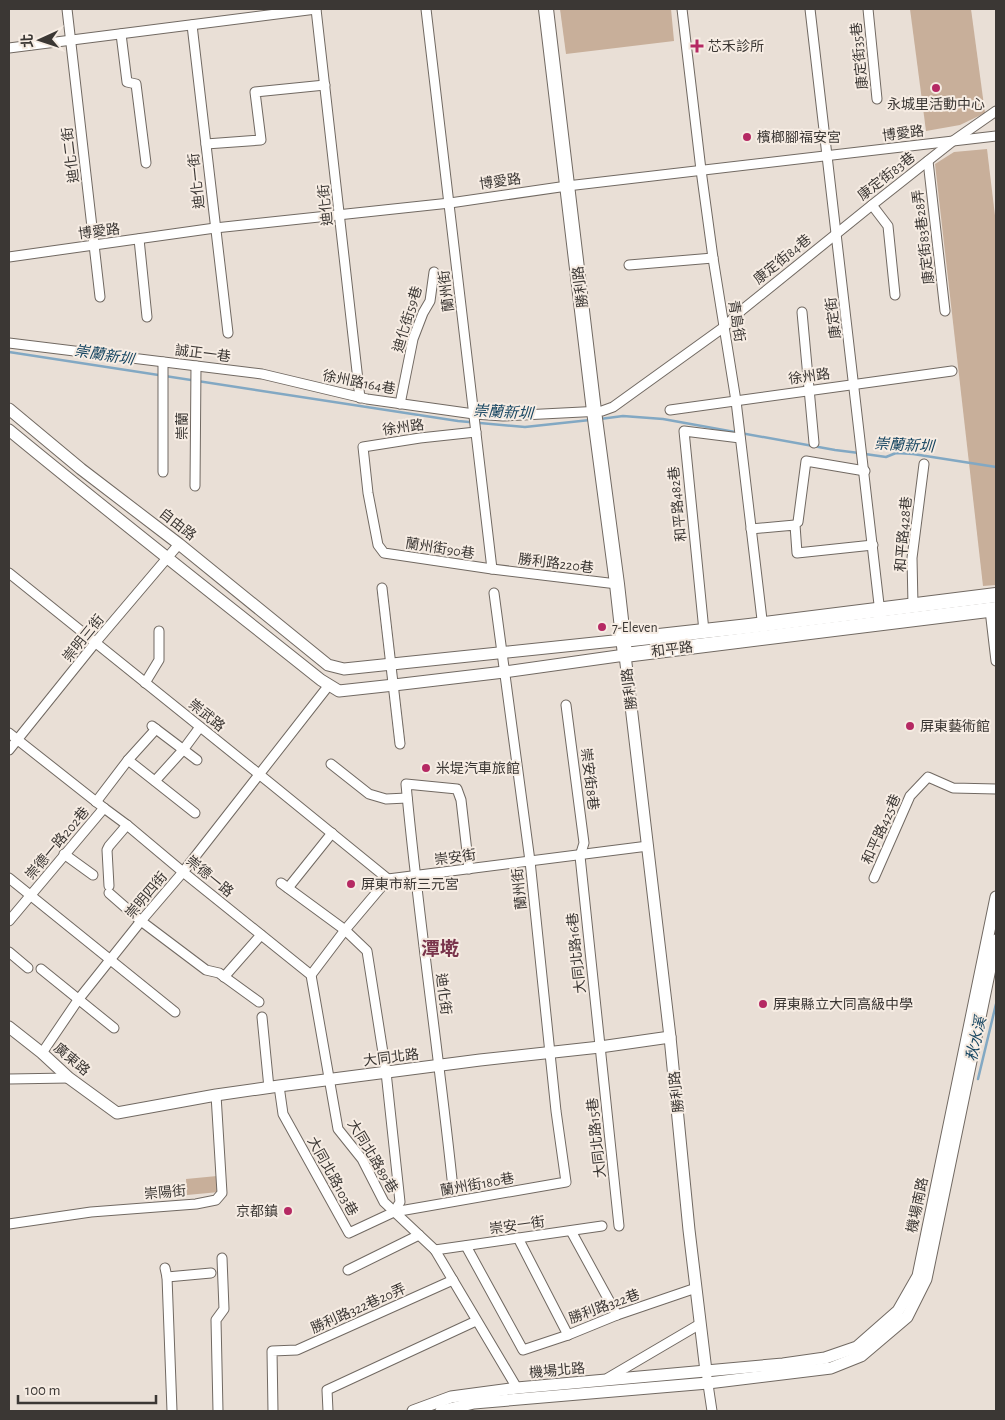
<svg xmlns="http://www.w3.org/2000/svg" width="1005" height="1420" viewBox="0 0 1005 1420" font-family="'Alegreya Sans','Noto Sans TC',sans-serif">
	<rect width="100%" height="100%" fill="#e9dfd6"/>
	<!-- green -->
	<g fill="#c8af9a">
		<polygon points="560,9 671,9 674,41 566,54"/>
		<polygon points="910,9 971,9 985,113 960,125 926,131"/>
		<polygon points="987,149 996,224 996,585 983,586 935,164 954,152"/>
		<polygon points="217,1176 219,1192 187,1195 186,1179"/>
	</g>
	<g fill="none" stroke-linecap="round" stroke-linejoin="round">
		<!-- stream -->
		<g stroke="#82a8c3" stroke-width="2.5">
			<polyline points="9,352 458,421 525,427 590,420"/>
			<polyline points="600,419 623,416 663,419 835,450 859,453"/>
			<polyline points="865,454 886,457 896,453 913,454 996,467"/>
			<polyline points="978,1079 996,1004"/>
		</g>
		<!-- street casing -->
		<g stroke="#716962" stroke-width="11">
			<g id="street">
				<polyline points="67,9 100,297"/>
				<polyline points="316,9 360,398"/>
				<polyline points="426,9 492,569"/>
				<polyline points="682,9 701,170 713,258 736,401 763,628"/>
				<polyline points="810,9 880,613"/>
				<polyline points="868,9 877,99"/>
				<polyline points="192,25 228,333"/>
				<polyline points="121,34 127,82 136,84 146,163"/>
				<polyline points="9,48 316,9"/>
				<polyline points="206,144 261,140 255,92 325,85"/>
				<polyline points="928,161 945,311"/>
				<polyline points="872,205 888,226 895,295"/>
				<polyline points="139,239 147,317"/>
				<polyline points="9,257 215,228 450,203 567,186 996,136"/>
				<polyline points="629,265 713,258"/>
				<polyline points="802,312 814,443"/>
				<polyline points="9,343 262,374 367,399 474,414 503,416 602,411 613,407 724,327 742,310 872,205 953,141 996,111"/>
				<polyline points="400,404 413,339 423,313 430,301 434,272"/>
				<polyline points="670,410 952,371"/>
				<polyline points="476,432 420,438 363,447 368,493 378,545 384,553 492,569 617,584"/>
				<polyline points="163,472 163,362"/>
				<polyline points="195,486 196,366"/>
				<polyline points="798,522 806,461 865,471"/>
				<polyline points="751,529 795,525 797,553 873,545"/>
				<polyline points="9,573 270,783 388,879"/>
				<polyline points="382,588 400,744"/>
				<polyline points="913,605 912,558 924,464"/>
				<polyline points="988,608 990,610 996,661"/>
				<polyline points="704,631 684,431 740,438"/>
				<polyline points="145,683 159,660 159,631"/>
				<polyline points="566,705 584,843 580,856 619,1226"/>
				<polyline points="152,726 197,760"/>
				<polyline points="9,733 104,808 127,825 183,872 311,975 338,1129 362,1159 384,1202 435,1250 517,1388"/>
				<polyline points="9,750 95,643 179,544"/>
				<polyline points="128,760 195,813"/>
				<polyline points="331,764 369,794 386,799 407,798"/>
				<polyline points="155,781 183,750 200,727"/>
				<polyline points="96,802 128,760 156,729"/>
				<polyline points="64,854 93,875"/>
				<polyline points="9,878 175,1012"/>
				<polyline points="874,878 910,796 928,777 953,788 996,789"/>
				<polyline points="281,883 345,930 367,951 386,1072 400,1202 394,1212"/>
				<polyline points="109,886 107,850 109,846 127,825"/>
				<polyline points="288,888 332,833"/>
				<polyline points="109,893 141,921 206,970 219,973 259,1002"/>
				<polyline points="9,921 104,808"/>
				<polyline points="9,952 28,968"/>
				<polyline points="41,969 114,1028"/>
				<polyline points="311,975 345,930 388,879 648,846"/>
				<polyline points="224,977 261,935"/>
				<polyline points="262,1017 269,1088"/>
				<polyline points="42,1053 78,1000 141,921 183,872 329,685"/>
				<polyline points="9,1079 69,1078"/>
				<polyline points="279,1086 283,1114 349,1233 394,1212 566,1182 556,1111 530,861 494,593"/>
				<path d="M 452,1179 C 438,1047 418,916 406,784 L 457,789 L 461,800 L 469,869"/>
				<polyline points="9,1224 91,1212 196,1204 216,1200 222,1193 216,1095"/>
				<polyline points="571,1231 617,1315"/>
				<polyline points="518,1238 568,1335"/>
				<polyline points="466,1246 523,1350 568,1335 617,1315 696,1288"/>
				<polyline points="435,1250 602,1226"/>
				<polyline points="165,1268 167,1277 172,1411"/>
				<polyline points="348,1270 419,1235"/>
				<polyline points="167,1277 211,1273"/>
				<polyline points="706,1371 712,1411"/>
				<polyline points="608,1378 700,1324"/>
				<polyline points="218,1411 216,1320 224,1309 222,1258"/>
				<polyline points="273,1411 272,1351 297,1350 453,1280"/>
				<polyline points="328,1411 327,1390 476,1321"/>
			</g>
		</g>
		<!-- secondary casing -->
		<g stroke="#716962" stroke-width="13">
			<g id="secondary">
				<polyline points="9,409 81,469 179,544 328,665 344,669 623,640"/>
				<path d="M 9,430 C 112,515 217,597 321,680 L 339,691 L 394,685 L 504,672 L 625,655 L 670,1037 L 689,1230 L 706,1371"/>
				<polyline points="9,1027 42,1053 69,1078 117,1113 216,1095 279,1086 480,1060 600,1047 670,1037"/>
				<polyline points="413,1411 451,1397 517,1388 783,1364 825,1358 857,1347 898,1311 918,1276 996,897"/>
				<polyline points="441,1411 474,1403 708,1383 831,1368 861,1356 907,1317 926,1279 996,940"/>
			</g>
		</g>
		<!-- primary casing -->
		<g stroke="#716962" stroke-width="16">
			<g id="primary">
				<polyline points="546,9 594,411 617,584 625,655 996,609"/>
				<polyline points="623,640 749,626 996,595"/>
			</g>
		</g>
		<!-- street -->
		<use href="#street" stroke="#fff" stroke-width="9"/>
		<!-- secondary -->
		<use href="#secondary" stroke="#fff" stroke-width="11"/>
		<!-- primary -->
		<use href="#primary" stroke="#fff" stroke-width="14"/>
	</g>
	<!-- markers -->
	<g fill="#b52963" stroke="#f6ece3" stroke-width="2">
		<path d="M694.5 38.5h5v5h5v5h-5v5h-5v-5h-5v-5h5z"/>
		<circle cx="936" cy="88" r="5"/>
		<circle cx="747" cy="137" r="5"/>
		<circle cx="602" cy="627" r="5"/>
		<circle cx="910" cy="726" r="5"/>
		<circle cx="426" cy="768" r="5"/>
		<circle cx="351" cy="884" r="5"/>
		<circle cx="763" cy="1004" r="5"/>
		<circle cx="288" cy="1211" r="5"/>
	</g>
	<g text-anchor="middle" stroke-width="4" stroke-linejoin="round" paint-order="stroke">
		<!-- poi labels -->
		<g font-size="14" fill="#3b3734" stroke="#f6ece3" text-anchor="start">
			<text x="708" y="51">芯禾診所</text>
			<text x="936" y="109" text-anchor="middle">永城里活動中心</text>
			<text x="757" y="142">檳榔腳福安宮</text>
			<text x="612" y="632">7-Eleven</text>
			<text x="920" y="731">屏東藝術館</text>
			<text x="436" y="773">米堤汽車旅館</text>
			<text x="361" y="889">屏東市新三元宮</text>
			<text x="773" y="1009">屏東縣立大同高級中學</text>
			<text x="278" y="1216" text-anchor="end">京都鎮</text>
		</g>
		<!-- street labels -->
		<g font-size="14" fill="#3b3734" stroke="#f6ece3">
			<text transform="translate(859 56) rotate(-96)" y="5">康定街35巷</text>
			<text transform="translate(903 133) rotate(-7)" y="5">博愛路</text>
			<text transform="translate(70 155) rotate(-97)" y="5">迪化二街</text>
			<text transform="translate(886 176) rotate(-38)" y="5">康定街83巷</text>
			<text transform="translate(196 181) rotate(-96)" y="5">迪化一街</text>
			<text transform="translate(500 181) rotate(-8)" y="5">博愛路</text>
			<text transform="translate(325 205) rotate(-96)" y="5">迪化街</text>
			<text transform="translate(99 231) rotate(-7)" y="5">博愛路</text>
			<text transform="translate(923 237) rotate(-97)" y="5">康定街83巷28弄</text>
			<text transform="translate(782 259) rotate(-39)" y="5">康定街84巷</text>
			<text transform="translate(580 287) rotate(-97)" y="5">勝利路</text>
			<text transform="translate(446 291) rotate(-97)" y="5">蘭州街</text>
			<text transform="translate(833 318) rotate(-97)" y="5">康定街</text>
			<text transform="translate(407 319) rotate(-73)" y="5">迪化街59巷</text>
			<text transform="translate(737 321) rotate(81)" y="5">青島街</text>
			<text transform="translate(203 353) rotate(7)" y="5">誠正一巷</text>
			<text transform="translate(809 376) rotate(-8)" y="5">徐州路</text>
			<text transform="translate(359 382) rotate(11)" y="5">徐州路164巷</text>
			<text transform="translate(182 426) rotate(-90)" y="5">崇蘭</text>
			<text transform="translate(403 427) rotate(-8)" y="5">徐州路</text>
			<text transform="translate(677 504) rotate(-96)" y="5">和平路482巷</text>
			<text transform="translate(178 524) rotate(38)" y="5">自由路</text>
			<text transform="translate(903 534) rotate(-85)" y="5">和平路428巷</text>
			<text transform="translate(440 548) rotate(9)" y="5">蘭州街90巷</text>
			<text transform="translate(556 563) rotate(7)" y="5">勝利路220巷</text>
			<text transform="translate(83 638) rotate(-51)" y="5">崇明三街</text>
			<text transform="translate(672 649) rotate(-7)" y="5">和平路</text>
			<text transform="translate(629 689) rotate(-97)" y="5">勝利路</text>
			<text transform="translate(207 715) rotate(39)" y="5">崇武路</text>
			<text transform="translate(590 779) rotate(83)" y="5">崇安街8巷</text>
			<text transform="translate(881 829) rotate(-66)" y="5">和平路425巷</text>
			<text transform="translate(57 843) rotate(-50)" y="5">崇德一路202巷</text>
			<text transform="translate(455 857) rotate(-8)" y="5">崇安街</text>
			<text transform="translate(210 876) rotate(39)" y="5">崇德一路</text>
			<text transform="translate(519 889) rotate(-96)" y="5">蘭州街</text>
			<text transform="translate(146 895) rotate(-50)" y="5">崇明四街</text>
			<text transform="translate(576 953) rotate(-96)" y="5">大同北路16巷</text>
			<text transform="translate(444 994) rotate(83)" y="5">迪化街</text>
			<text transform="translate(391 1057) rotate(-7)" y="5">大同北路</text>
			<text transform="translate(72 1059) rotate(40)" y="5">廣東路</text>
			<text transform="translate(676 1092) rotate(-96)" y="5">勝利路</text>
			<text transform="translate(596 1138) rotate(-96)" y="5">大同北路15巷</text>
			<text transform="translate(373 1156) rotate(59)" y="5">大同北路89巷</text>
			<text transform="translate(333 1176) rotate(61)" y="5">大同北路103巷</text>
			<text transform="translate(477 1184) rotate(-10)" y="5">蘭州街180巷</text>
			<text transform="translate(165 1192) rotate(-5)" y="5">崇陽街</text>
			<text transform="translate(917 1205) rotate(-78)" y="5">機場南路</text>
			<text transform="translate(517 1225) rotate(-8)" y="5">崇安一街</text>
			<text transform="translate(604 1306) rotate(-20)" y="5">勝利路322巷</text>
			<text transform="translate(358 1308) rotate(-24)" y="5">勝利路322巷20弄</text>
			<text transform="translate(557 1370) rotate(-5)" y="5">機場北路</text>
		</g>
		<!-- water labels -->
		<g font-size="15" font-style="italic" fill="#164561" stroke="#f6ece3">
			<text transform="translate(104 355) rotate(9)" y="5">崇蘭新圳</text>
			<text transform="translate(503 412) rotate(3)" y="5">崇蘭新圳</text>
			<text transform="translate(904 445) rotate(3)" y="5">崇蘭新圳</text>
			<text transform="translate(976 1039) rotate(-77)" y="5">秋水溪</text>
		</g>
		<!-- district labels -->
		<g font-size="19" font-weight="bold" fill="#79344b" stroke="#f6ece3">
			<text x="440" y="955">潭墘</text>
		</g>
	</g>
	<!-- border -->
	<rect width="1005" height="1420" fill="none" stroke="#3b3734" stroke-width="20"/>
	<!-- north arrow -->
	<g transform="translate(40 40) rotate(267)" stroke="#f6ece3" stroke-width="4" paint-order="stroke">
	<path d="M0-4L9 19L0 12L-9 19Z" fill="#3b3734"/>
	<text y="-8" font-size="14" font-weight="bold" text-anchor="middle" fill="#3b3734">北</text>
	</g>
	<!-- scale -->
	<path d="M18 1395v8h138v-8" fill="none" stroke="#3b3734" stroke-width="2.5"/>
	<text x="25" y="1395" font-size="15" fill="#3b3734" stroke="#f6ece3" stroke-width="4" paint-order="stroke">100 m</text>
</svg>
